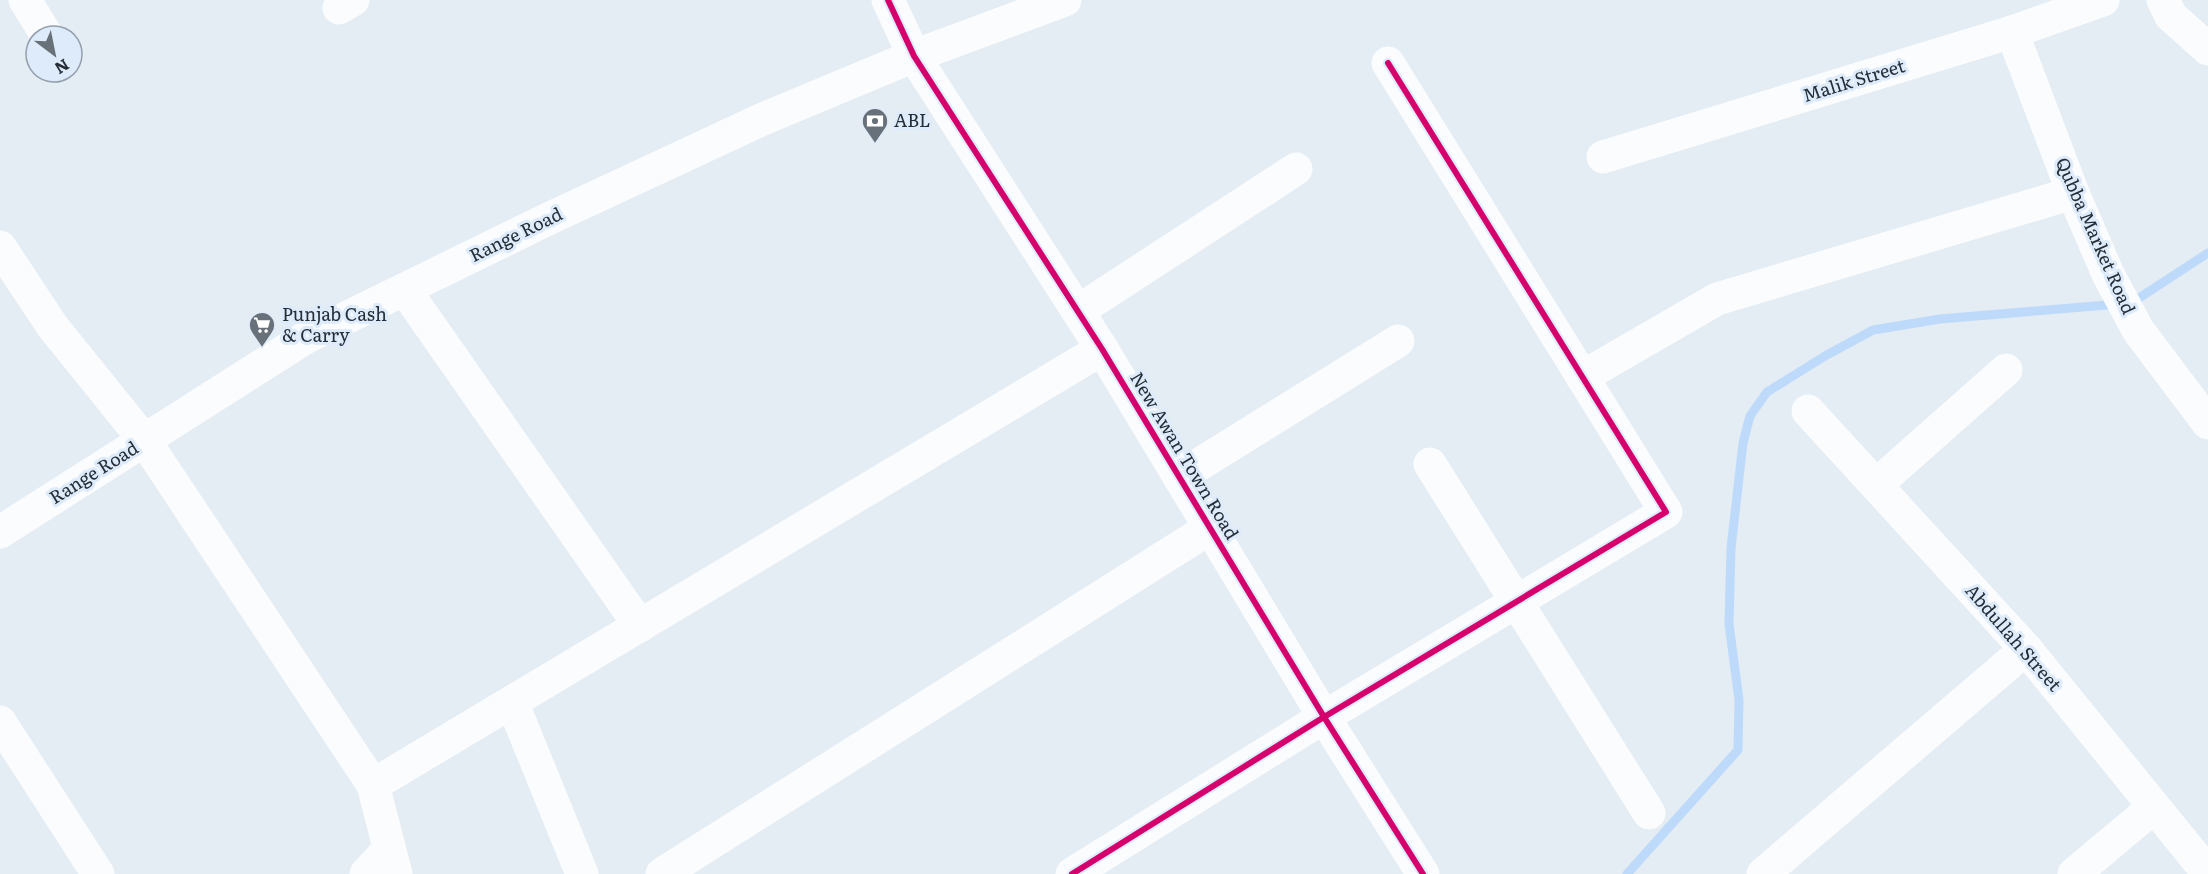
<svg xmlns="http://www.w3.org/2000/svg" width="2208" height="874" viewBox="0 0 2208 874" font-family="Literata,serif">
	<rect width="100%" height="100%" fill="#e4ecf4"/>
	<g fill="none" stroke-linecap="round" stroke-linejoin="round">
		<!-- stream -->
		<polyline stroke="#bedafa" stroke-width="9" points="1627,874 1738,750 1739,700 1729,624 1731,548 1743,443 1750,416 1767,392 1825,356 1873,330 1940,319 2107,305 2136,300 2208,253"/>
		<!-- minor -->
		<g stroke="#fbfcfd" stroke-width="33">
			<polyline points="25,0 47,36"/>
			<polyline points="888,0 914,56 1102,349 1324,717 1423,874"/>
			<polyline points="2163,0 2171,16 2208,49"/>
			<polyline points="339,8 353,0"/>
			<polyline points="2012,32 2073,193 2108,274 2138,330 2208,423"/>
			<polyline points="1603,157 2012,32 2103,0"/>
			<polyline points="0,247 53,327 145,441 373,785 396,874"/>
			<polyline points="405,290 640,626"/>
			<polyline points="1078,311 1296,169"/>
			<polyline points="1582,377 1717,299 2073,193"/>
			<polyline points="1808,411 2026,649 2208,873"/>
			<polyline points="1430,464 1649,813"/>
			<polyline points="1179,477 1398,341"/>
			<polyline points="1876,485 2006,370"/>
			<polyline points="512,702 582,874"/>
			<polyline points="0,722 98,874"/>
			<polyline points="373,785 1102,349"/>
			<polyline points="366,874 389,849"/>
			<polyline points="662,874 1210,528"/>
			<polyline points="1072,874 1324,717 1666,512 1388,63"/>
			<polyline points="1763,874 2026,649"/>
			<polyline points="2074,874 2154,807"/>
		</g>
		<!-- major -->
		<polyline stroke="#fbfcfd" stroke-width="33" points="0,532 305,338 548,219 763,119 914,56 1065,0"/>
		<!-- cycleway casing -->
		<g stroke="#deebfa" stroke-width="10">
			<g id="cycleway">
				<polyline points="888,0 914,56 1102,349 1324,717 1423,874"/>
				<polyline points="1072,874 1324,717 1666,512 1388,63"/>
			</g>
		</g>
		<!-- cycleway -->
		<use href="#cycleway" stroke="#d6006c" stroke-width="6"/>
	</g>
	<!-- icons -->
	<defs>
		<g id="bank-pin" transform="scale(1.35)"><path d="M0 17L-7.5 6A9.5 9.5 0 1 1 7.5 6Z" fill="#687079" stroke="#deebfa"/><path d="M-6-4H6V4H-6ZM0-2.3a2.3 2.3 0 1 0 0 4.6a2.3 2.3 0 1 0 0-4.6Z" fill="#fff"/></g>
		<g id="supermarket-pin" transform="scale(1.35)"><path d="M0 17L-7.5 6A9.5 9.5 0 1 1 7.5 6Z" fill="#687079" stroke="#deebfa"/><path d="M-6-5.5h2.5l.6 2H6L4.5 2H-2.5L-4.4-4H-6ZM-1.5 3.2a1.3 1.3 0 1 0 .1 0ZM3 3.2a1.3 1.3 0 1 0 .1 0Z" fill="#fff"/></g>
	</defs>
	<g fill-rule="evenodd">
		<use href="#bank-pin" x="875" y="121"/>
		<use href="#supermarket-pin" x="262" y="325"/>
	</g>
	<g text-anchor="middle" stroke-width="6" stroke-linejoin="round" paint-order="stroke">
		<!-- street labels -->
		<g font-size="18" fill="#252e37" stroke="#deebfa">
			<text transform="translate(1854 81) rotate(-17)" y="6">Malik Street</text>
			<text transform="translate(516 235) rotate(-26)" y="6">Range Road</text>
			<text transform="translate(2095 236) rotate(66)" y="6">Qubba Market Road</text>
			<text transform="translate(1184 456) rotate(59)" y="6">New Awan Town Road</text>
			<text transform="translate(94 473) rotate(-32)" y="6">Range Road</text>
			<text transform="translate(2013 638) rotate(49)" y="6">Abdullah Street</text>
		</g>
		<!-- poi labels -->
		<g font-size="18" fill="#252e37" stroke="#deebfa" text-anchor="start">
			<text x="894" y="127">ABL</text>
			<text x="282" y="321">Punjab Cash<tspan x="282" dy="21">&amp; Carry</tspan></text>
		</g>
	</g>
	<!-- north arrow -->
	<g transform="translate(54 54) rotate(148)"><circle r="28" fill="#deebfa" stroke="#949fac" stroke-width="1.5"/>
	<path d="M0-4.5L10 22L0 15L-10 22Z" fill="#687079"/>
	<text y="-9" font-size="16" font-weight="bold" text-anchor="middle" fill="#252e37">N</text>
	</g>
</svg>
